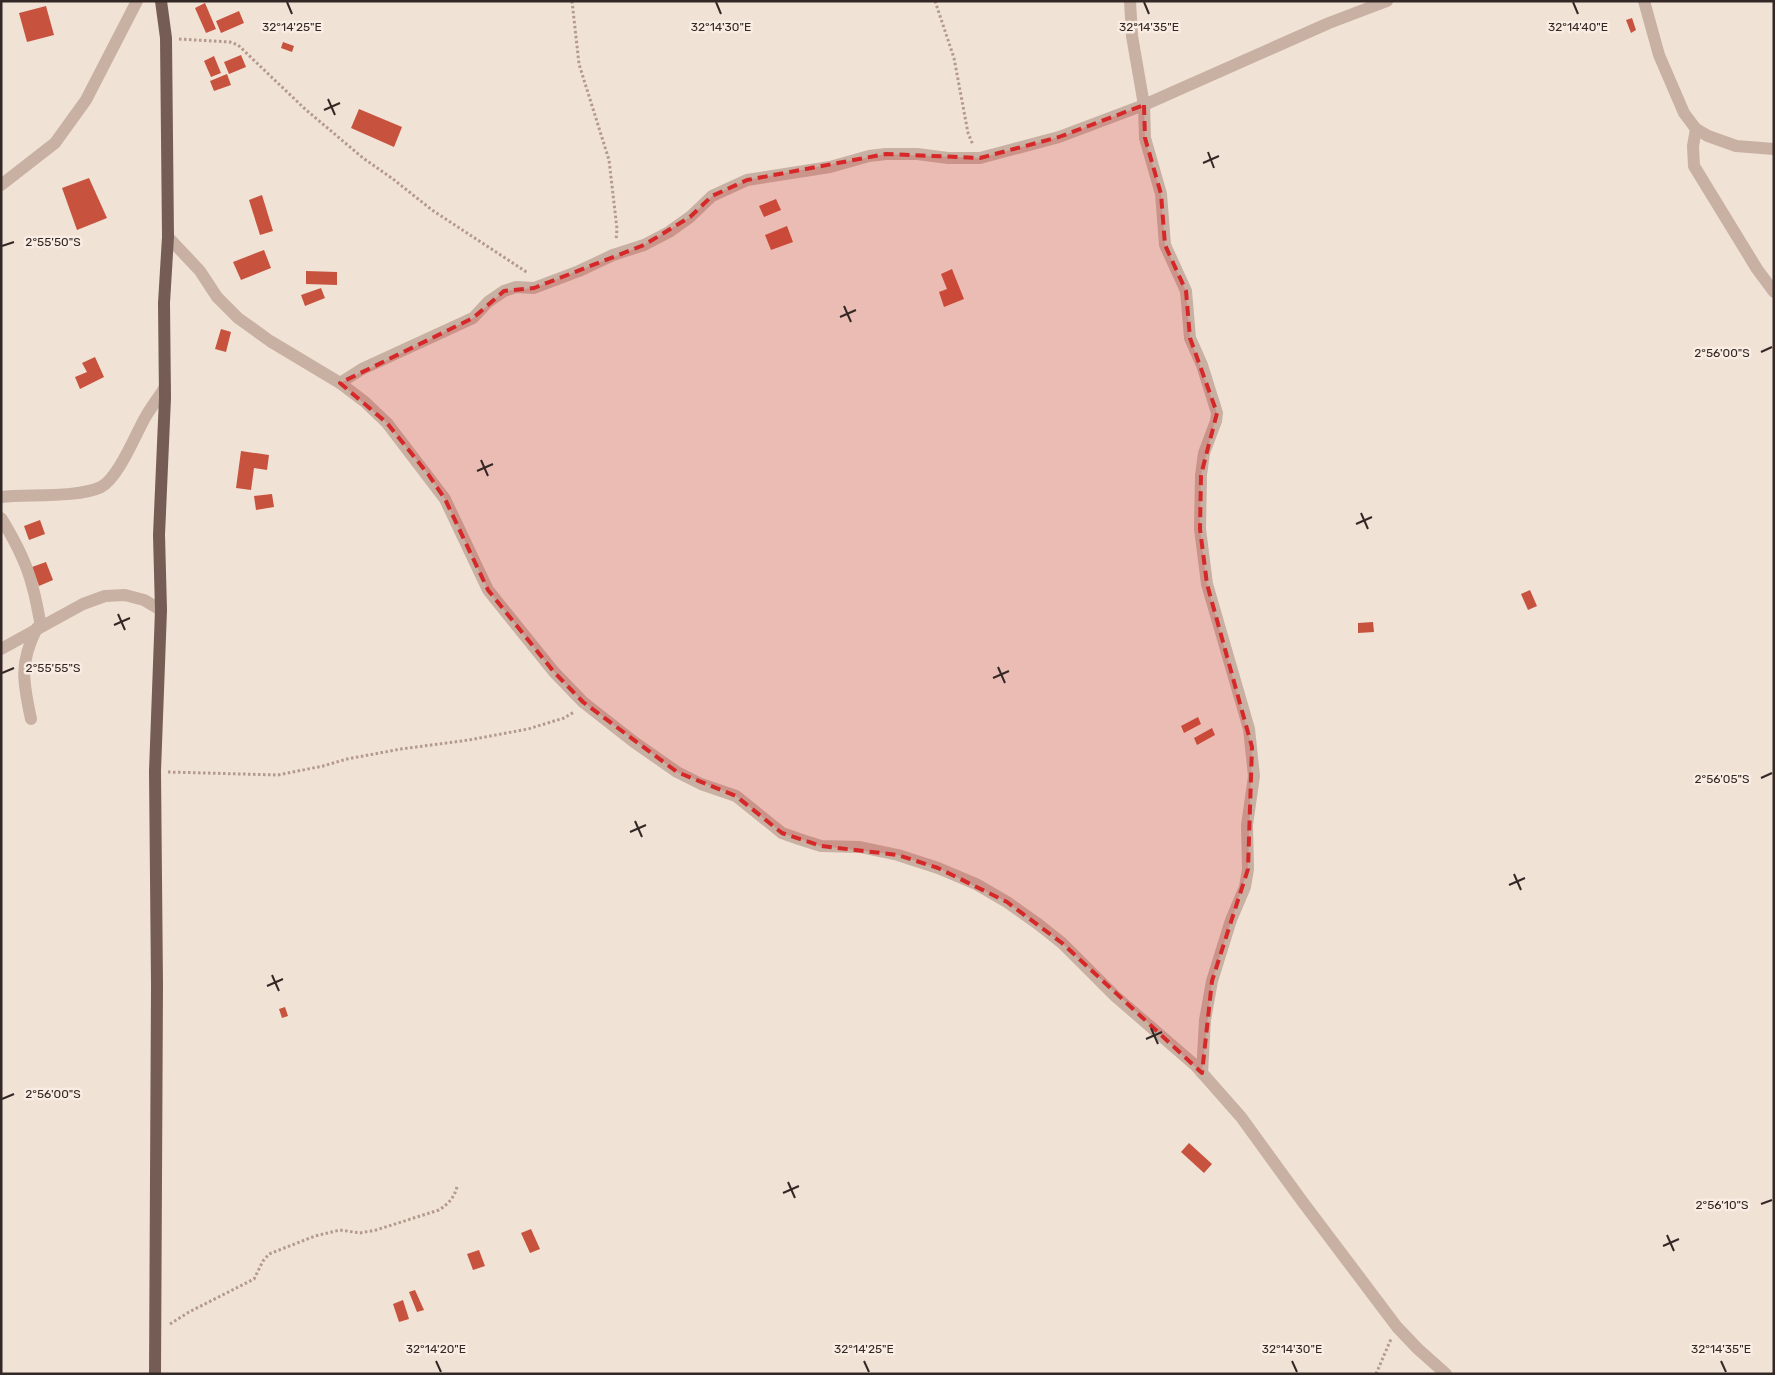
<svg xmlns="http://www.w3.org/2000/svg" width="1775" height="1375" viewBox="0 0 1775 1375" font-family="Rubik,sans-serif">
	<rect width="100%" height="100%" fill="#f1e2d6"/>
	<!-- building -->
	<g fill="#c7523e">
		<polygon points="205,3 216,29 206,33 195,8"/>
		<polygon points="46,6 54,35 27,42 19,13"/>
		<polygon points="239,11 244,23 221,33 216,21"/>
		<polygon points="1632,18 1636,30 1631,33 1626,20"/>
		<polygon points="283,42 294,46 292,52 281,48"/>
		<polygon points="241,55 246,67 229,74 224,62"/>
		<polygon points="214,56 221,73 211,77 204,61"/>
		<polygon points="227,74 231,85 214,91 210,81"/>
		<polygon points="359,109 402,127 394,147 351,128"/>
		<polygon points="89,178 107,218 77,230 62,188"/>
		<polygon points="262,195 273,231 260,235 249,200"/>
		<polygon points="776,199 781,210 764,217 759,206"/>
		<polygon points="787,226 793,242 771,250 765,235"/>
		<polygon points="264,250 271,268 241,280 233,262"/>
		<polygon points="952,269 964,299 944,307 939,292 947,289 941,274"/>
		<polygon points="306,271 337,272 337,285 306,284"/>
		<polygon points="321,288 325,298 305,306 301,295"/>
		<polygon points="221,329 231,332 226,352 215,349"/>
		<polygon points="95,357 104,377 80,389 75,377 87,372 82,363"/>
		<polygon points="241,451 269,455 267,470 254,468 251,490 236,488"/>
		<polygon points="272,494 274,507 256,510 254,496"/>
		<polygon points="40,520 45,534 29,540 24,526"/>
		<polygon points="46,562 53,580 39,586 32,567"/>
		<polygon points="1530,590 1537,606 1528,610 1521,594"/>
		<polygon points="1373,622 1374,632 1358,633 1358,623"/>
		<polygon points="1198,717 1201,724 1184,733 1181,726"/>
		<polygon points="1212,728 1215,735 1197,745 1194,738"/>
		<polygon points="285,1007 288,1016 282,1018 279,1009"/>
		<polygon points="1189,1143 1212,1164 1204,1173 1181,1152"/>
		<polygon points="531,1229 540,1249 530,1253 521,1233"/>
		<polygon points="479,1250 485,1266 473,1270 467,1254"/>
		<polygon points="415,1290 424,1310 417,1312 409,1292"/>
		<polygon points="403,1300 409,1319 399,1322 393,1304"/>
	</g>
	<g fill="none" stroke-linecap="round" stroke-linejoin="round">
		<!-- path -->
		<g stroke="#b49a8d" stroke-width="3" stroke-dasharray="2.5 2.5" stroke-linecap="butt">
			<polyline points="572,1 579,64 609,160 617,229 616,240"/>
			<polyline points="935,1 954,58 968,133 973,145"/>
			<polyline points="179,39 230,42 238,45 305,109 363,158 393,179 432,210 528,273"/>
			<polyline points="168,772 278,775 323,766 347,759 401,749 469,740 528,729 564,718 574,712"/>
			<path d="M 170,1324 L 189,1312 L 254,1279 L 263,1261 L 269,1254 L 315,1236 L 340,1230 L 360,1233 L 376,1230 L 439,1210 C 448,1204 454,1198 457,1187"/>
			<polyline points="1376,1374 1391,1339"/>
		</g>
		<!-- minor -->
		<g stroke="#c8b0a3" stroke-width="12">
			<polyline points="1130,1 1132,36 1144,105 1145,138 1161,194 1165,245 1186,291 1190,338 1202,365 1217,413 1216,421 1204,453 1201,475 1200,529 1207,584 1249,729 1254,776 1247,825 1248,869 1245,887 1231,920 1212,981 1205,1020 1202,1073"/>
			<polyline points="1644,1 1659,55 1684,113 1696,129 1708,136 1736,146 1774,149"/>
			<polyline points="1696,129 1693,146 1694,166 1757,269 1774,292"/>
			<polyline points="1,185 55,143 86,100 137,1"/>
			<polyline points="168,237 200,271 217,297 238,318 270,341 340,383 365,402 387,423 445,499 488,590 554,672 583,702 634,742 677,772 701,784 736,796 782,833 799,839 821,846 860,847 898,855 938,868 976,884 1007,902 1038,924 1062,943 1115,996 1196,1066 1241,1117 1302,1201 1397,1327 1418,1349 1446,1374"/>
			<polyline points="340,383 362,369 473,318 488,302 504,291 516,287 534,288 579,271 613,255 644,245 669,232 690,217 712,196 747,180 830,167 869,156 886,154 917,154 948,158 980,158 1059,137 1144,105 1329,23 1387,1"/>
			<path d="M 1,497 C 28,494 78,498 101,487 C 118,479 136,433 146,416 C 152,406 159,397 165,387"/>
			<path d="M 1,518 C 14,539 26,561 32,585 C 36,598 38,612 41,626"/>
			<polyline points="1,649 83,604 105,596 125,595 144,600 161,610"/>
			<path d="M 31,719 C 23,682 19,663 37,628"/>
		</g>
		<!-- major -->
		<polyline stroke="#755d56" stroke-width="12" points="155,1374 157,985 155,771 161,610 159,535 165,398 164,303 168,237 166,38 161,1"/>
	</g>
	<!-- marked area -->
	<path fill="#d62828" fill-opacity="0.2" stroke="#d62828" stroke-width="4" stroke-dasharray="10 6" stroke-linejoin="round" d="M 1144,105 L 1145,138 L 1161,194 L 1165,245 L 1186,291 L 1190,338 L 1217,413 L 1201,475 L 1200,529 L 1207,584 L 1252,747 L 1248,869 L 1212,981 L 1202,1073 L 1062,943 L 1007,902 L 938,868 L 898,855 L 821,846 L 782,833 L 736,796 L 677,772 L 583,702 L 554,672 L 488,590 L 445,499 L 428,474 L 387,423 L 340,383 L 473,318 L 504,291 L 534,288 L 644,245 L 690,217 L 712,196 L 747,180 L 886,154 L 980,158 L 1059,137 Z"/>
	<!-- ticks -->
	<path fill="none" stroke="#332825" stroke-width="2" d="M 287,2 L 292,14M 716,2 L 721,14M 1144,2 L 1149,14M 1573,2 L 1578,14M 328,99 L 335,115M 324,110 L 340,103M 1208,152 L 1214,168M 1203,163 L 1219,156M 2,246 L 14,242M 844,306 L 851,322M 840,317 L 856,310M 1761,352 L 1772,347M 481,460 L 488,476M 477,471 L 493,464M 1361,513 L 1368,529M 1356,524 L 1372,517M 118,614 L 125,630M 114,625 L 130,618M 998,667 L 1005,683M 2,673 L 14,668M 993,678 L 1009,671M 1761,778 L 1772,773M 635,821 L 642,837M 630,832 L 646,825M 1514,874 L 1521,890M 1509,885 L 1525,878M 272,975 L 279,991M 267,986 L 283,979M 1151,1028 L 1158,1044M 1146,1039 L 1162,1032M 2,1099 L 14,1094M 788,1182 L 795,1198M 783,1193 L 799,1186M 1761,1204 L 1772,1200M 1667,1235 L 1674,1251M 1663,1246 L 1679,1239M 436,1361 L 441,1372M 864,1361 L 869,1372M 1292,1361 L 1297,1372M 1721,1361 L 1726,1372"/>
	<g font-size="12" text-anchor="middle" fill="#332825" stroke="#f9ece2" stroke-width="5" stroke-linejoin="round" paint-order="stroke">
		<text x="292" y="31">32°14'25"E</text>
		<text x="721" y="31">32°14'30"E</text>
		<text x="1149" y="31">32°14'35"E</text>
		<text x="1578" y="31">32°14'40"E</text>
		<text x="53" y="246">2°55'50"S</text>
		<text x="1722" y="357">2°56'00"S</text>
		<text x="53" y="672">2°55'55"S</text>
		<text x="1722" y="783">2°56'05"S</text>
		<text x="53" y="1098">2°56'00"S</text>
		<text x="1722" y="1209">2°56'10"S</text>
		<text x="436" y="1353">32°14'20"E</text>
		<text x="864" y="1353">32°14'25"E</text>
		<text x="1292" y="1353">32°14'30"E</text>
		<text x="1721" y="1353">32°14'35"E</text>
	</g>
	<!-- border -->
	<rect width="1775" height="1375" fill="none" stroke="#332825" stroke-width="5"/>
</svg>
